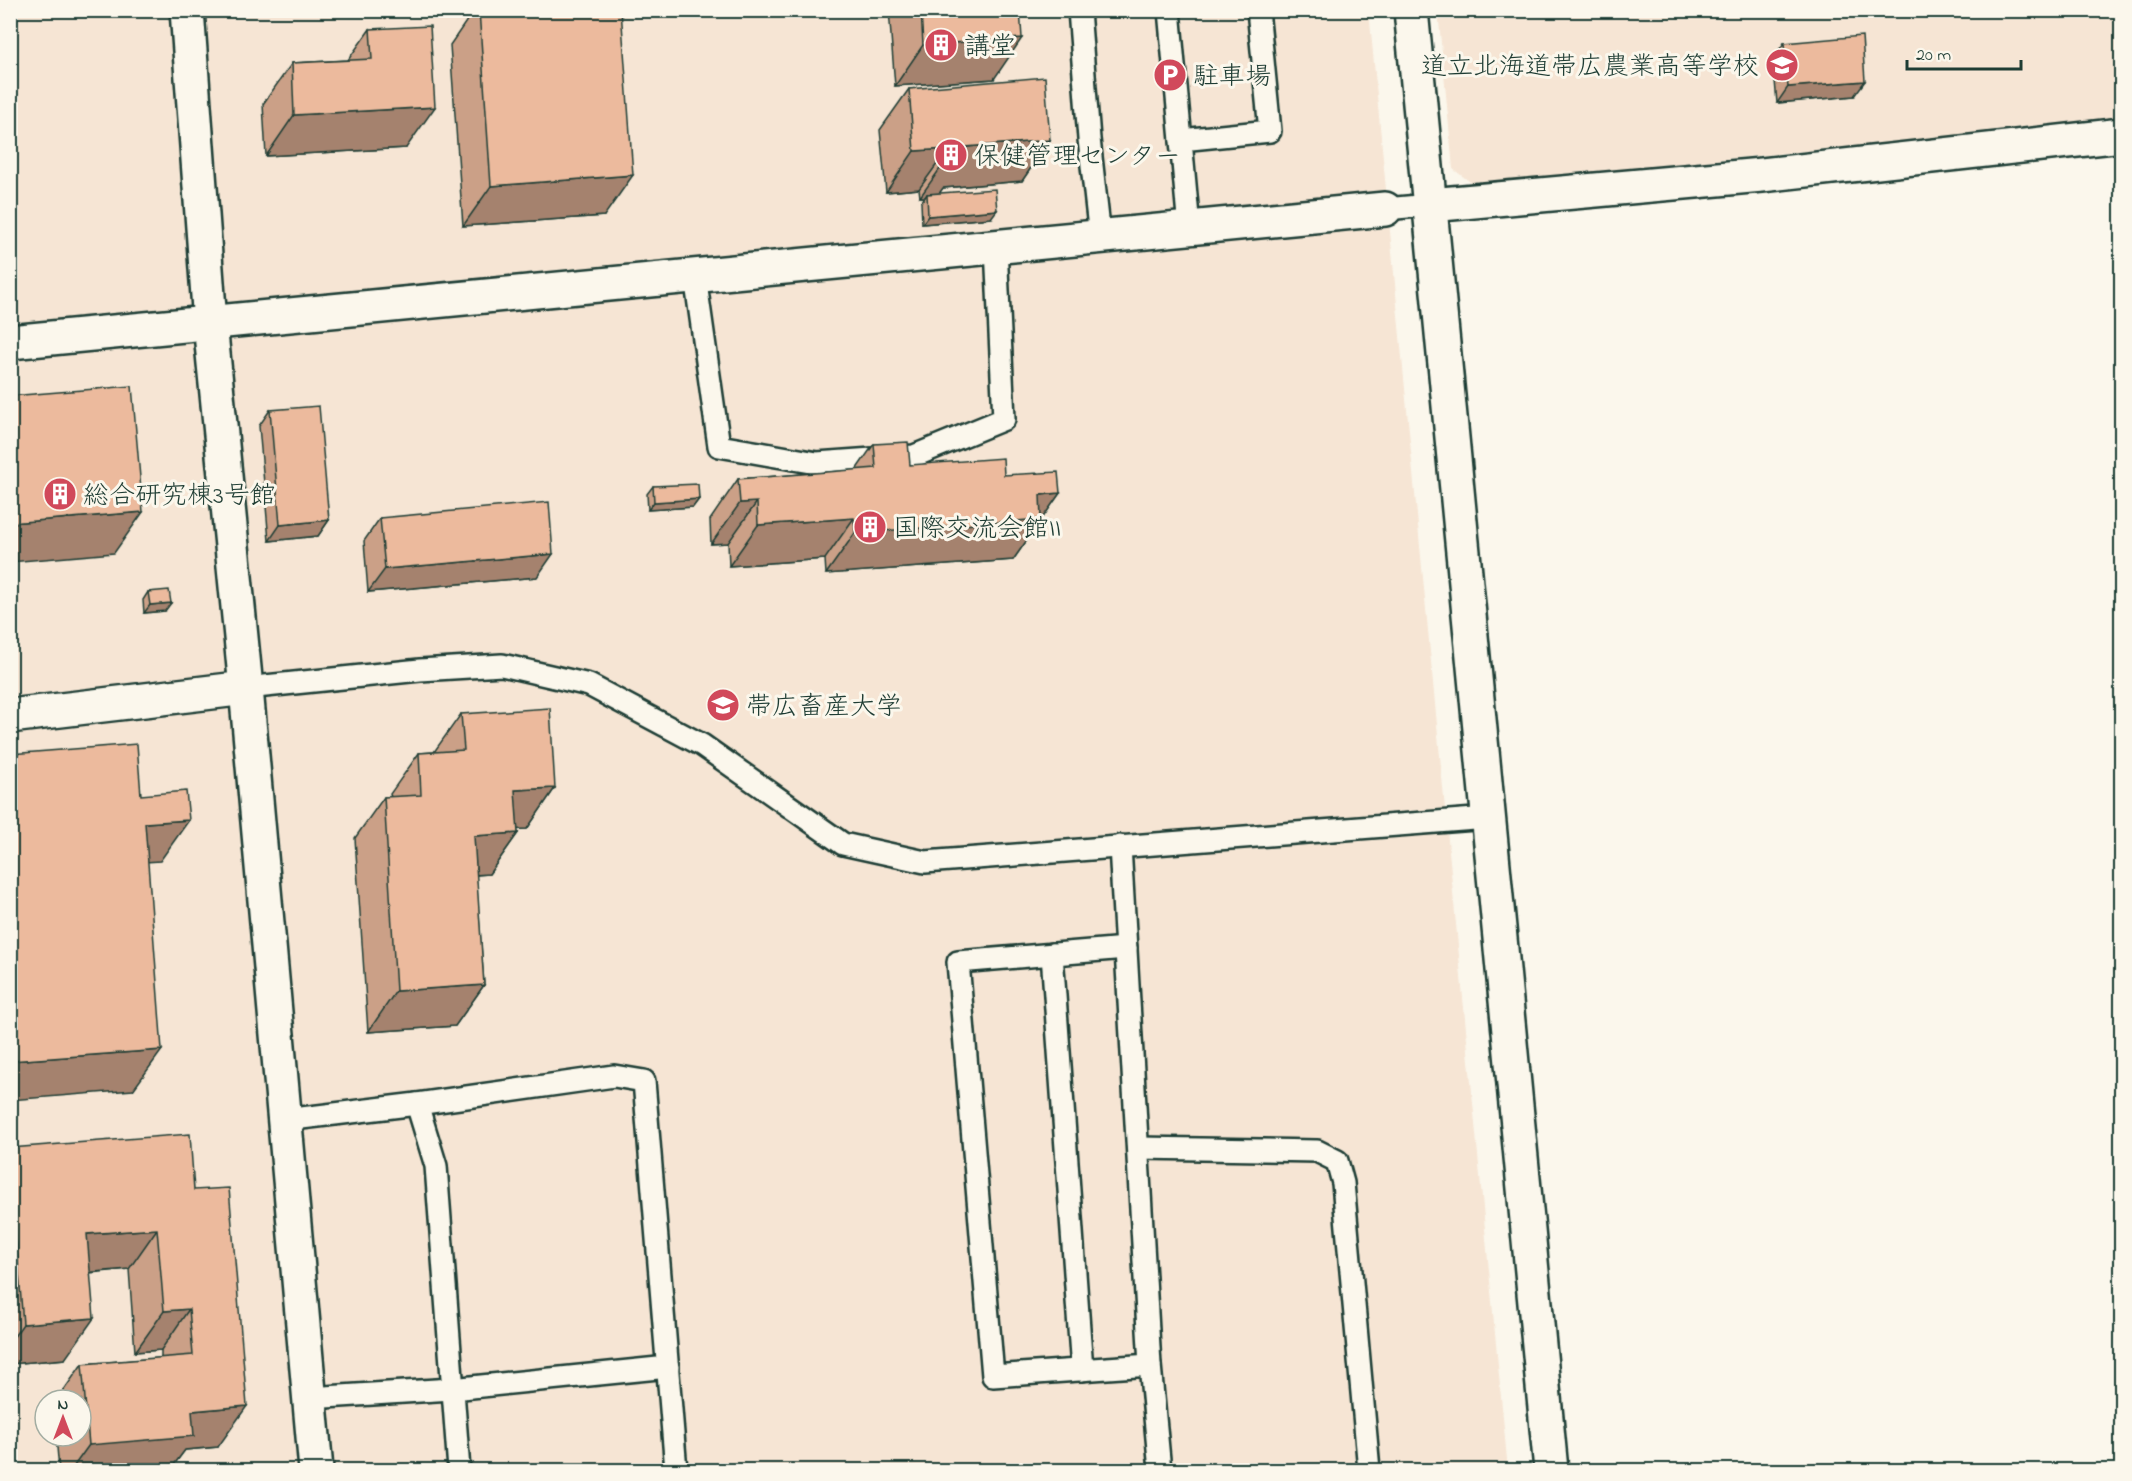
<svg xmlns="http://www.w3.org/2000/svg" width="2132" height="1481" viewBox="0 0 2132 1481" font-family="'Indie Flower','Klee One',sans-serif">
	<rect width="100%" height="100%" fill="#fbf7ec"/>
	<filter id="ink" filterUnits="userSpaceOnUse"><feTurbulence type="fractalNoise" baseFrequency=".0167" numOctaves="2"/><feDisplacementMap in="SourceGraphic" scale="12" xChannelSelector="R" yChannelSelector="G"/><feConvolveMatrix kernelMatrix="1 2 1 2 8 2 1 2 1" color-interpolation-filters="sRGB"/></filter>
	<g filter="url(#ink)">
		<!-- built -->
		<g fill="#f6e5d4" fill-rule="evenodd">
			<path d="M 10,11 L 1369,11 L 1508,1470 L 11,1470 ZM 45,1400 L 81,1400 L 81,1436 L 45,1436 Z"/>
			<polygon points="1438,11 2121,11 2121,120 1473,184 1453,169"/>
		</g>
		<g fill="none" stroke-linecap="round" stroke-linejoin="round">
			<!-- lane casing -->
			<g stroke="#1f3d34" stroke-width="26">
				<g id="lane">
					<polyline points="1079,10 1089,139 1100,237"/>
					<polyline points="1169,10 1189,228"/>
					<polyline points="1181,140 1270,131 1258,10"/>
					<polyline points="1385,209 1430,205"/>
					<polyline points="695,276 719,446 817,463 914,456 1004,419 996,247"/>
					<polyline points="246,688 420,670 502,665 589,685 702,745 843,844 925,862 1488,818"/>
					<polyline points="1120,846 1150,1365 1160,1470"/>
					<polyline points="1126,948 958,962 993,1376 1150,1365"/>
					<polyline points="1052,954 1082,1370"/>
					<polyline points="417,1104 436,1166 459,1470"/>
					<polyline points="285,1120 417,1104 614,1076 644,1081 676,1470"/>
					<polyline points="1138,1148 1317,1151 1337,1161 1343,1183 1369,1470"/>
					<polyline points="309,1398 452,1389 668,1367"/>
				</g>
			</g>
			<!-- street casing -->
			<g stroke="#1f3d34" stroke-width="38">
				<g id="street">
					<polyline points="187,10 210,323 246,688 316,1470"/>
					<polyline points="1430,205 1762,175 2122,135"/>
					<polyline points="10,342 1385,209"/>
					<polyline points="10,716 246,688"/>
				</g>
			</g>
			<!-- secondary casing -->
			<g stroke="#1f3d34" stroke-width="38">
				<polyline id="secondary" points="1411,10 1551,1470"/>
			</g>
			<!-- lane -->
			<use href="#lane" stroke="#fbf7ec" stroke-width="21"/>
			<!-- street -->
			<use href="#street" stroke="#fbf7ec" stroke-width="33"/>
			<!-- secondary -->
			<use href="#secondary" stroke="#fbf7ec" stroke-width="33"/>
		</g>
		<!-- wall -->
		<g fill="#cba087" stroke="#1f3d34" stroke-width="1.5">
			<polygon points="474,10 621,10 604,216 463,226 450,45"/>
			<polygon points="889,10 1020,10 994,79 895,86"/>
			<polygon points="370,29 406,148 266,156 263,104 292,63 348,60"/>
			<polygon points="1784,43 1854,96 1777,103 1773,58"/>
			<polygon points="909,89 1050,140 1022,181 943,188 939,193 991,218 922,224 921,202 925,197 920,197 919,189 886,192 880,130"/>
			<polygon points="270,410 329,520 318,536 269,541 259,426"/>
			<polygon points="874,444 910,465 1004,475 1060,493 1013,560 826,574 825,559 729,566 728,543 711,544 710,520 738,479 856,470"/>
			<polygon points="653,486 699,499 693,507 648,510 647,494"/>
			<polygon points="380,518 537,577 368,592 364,541"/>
			<polygon points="148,592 165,611 144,613 143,600"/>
			<polygon points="461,714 555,788 527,829 517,829 518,833 489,874 476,875 484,985 455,1026 368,1032 355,838 384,797 391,797 390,794 419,753 434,752"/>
			<polygon points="10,1148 194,1190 218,1447 185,1450 170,1470 59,1470 56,1436 81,1436 81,1400 57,1400 82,1364 161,1358 161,1350 135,1352 129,1269 90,1273 65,1359 10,1364"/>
		</g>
		<!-- shaded-wall -->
		<g fill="#a5826e" stroke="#1f3d34" stroke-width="1.5">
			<polygon points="1022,38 994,79 895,86 923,45"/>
			<polygon points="1865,81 1854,96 1777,103 1788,87"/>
			<polygon points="435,107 406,148 266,156 294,115"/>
			<polygon points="1050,140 1022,181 943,188 938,195 927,194 925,197 920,197 949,156 966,147"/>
			<polygon points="948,149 919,189 886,192 914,151"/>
			<polygon points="633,175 604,216 463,226 491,186"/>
			<polygon points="997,210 991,218 922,224 928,216"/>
			<polygon points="1060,493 1013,560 826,574 855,533 1040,495"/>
			<polygon points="699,499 693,507 648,510 654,502"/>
			<polygon points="757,502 728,543 711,544 740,503"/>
			<polygon points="143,512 114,553 10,562 10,523"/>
			<polygon points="854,518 825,559 729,566 758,525"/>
			<polygon points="329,520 318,536 269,541 280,525"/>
			<polygon points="553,554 537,577 368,592 385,569"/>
			<polygon points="171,603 165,611 144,613 150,605"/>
			<polygon points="555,788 527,829 486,831 515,790"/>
			<polygon points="189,820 160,861 116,864 145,823"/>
			<polygon points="518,833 489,874 445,877 474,836"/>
			<polygon points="484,985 455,1026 368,1032 396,991"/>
			<polygon points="162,1050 133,1090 10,1100 10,1061"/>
			<polygon points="157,1229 129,1269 59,1275 87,1234"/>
			<polygon points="189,1309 161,1350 135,1352 164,1311"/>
			<polygon points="94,1318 65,1359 10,1364 10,1342 23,1324"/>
			<polygon points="247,1406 218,1447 185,1450 170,1470 71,1470 89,1445 192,1411"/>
		</g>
		<!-- building -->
		<g fill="#ecba9d" stroke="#1f3d34" stroke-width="1.5">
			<polygon points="479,10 621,10 633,175 491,186"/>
			<polygon points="921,10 1020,10 1022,38 923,45"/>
			<polygon points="430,26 435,107 294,115 292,63 372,59 370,29"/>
			<polygon points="1862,36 1865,81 1788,87 1784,43"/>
			<polygon points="1045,77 1050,140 966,147 966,154 949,156 948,149 914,151 909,89"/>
			<polygon points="995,189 997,210 928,216 927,194"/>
			<polygon points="132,386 143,512 10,523 10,396"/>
			<polygon points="319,406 329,520 280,525 270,410"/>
			<polygon points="908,442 910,465 1003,458 1004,475 1058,472 1060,493 1040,495 1041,519 855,533 854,518 758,525 757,502 740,503 738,479 876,468 874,444"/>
			<polygon points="698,484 699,499 654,502 653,486"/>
			<polygon points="549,502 553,554 385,569 380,518"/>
			<polygon points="169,590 171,603 150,605 148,592"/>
			<polygon points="550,708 555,788 515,790 518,833 474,836 484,985 396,991 384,797 421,795 419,753 464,750 461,714"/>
			<polygon points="137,744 141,795 186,791 189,820 145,823 162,1050 10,1061 10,754"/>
			<polygon points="190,1134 194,1190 229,1188 247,1406 192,1411 194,1436 89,1445 82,1364 193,1355 189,1309 164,1311 157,1229 87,1234 94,1318 23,1324 10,1160 10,1148"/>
		</g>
	</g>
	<!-- icons -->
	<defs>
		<g id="building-disc" transform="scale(1.725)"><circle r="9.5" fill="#d1495b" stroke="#fbf7ec"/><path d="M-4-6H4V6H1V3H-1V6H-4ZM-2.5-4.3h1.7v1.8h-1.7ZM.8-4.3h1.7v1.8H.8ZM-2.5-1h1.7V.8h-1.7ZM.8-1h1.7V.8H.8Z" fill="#fff"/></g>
		<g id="school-disc" transform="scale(1.725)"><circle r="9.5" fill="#d1495b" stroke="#fbf7ec"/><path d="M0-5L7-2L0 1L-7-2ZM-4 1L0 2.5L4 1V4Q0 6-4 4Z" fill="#fff"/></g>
		<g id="parking-disc" transform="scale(1.725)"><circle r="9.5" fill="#d1495b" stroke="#fbf7ec"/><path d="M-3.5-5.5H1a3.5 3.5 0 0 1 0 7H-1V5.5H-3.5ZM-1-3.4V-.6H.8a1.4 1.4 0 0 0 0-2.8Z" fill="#fff"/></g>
		<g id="university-disc" transform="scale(1.725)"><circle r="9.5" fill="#d1495b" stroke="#fbf7ec"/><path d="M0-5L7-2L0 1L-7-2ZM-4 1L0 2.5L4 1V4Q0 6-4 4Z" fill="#fff"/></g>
	</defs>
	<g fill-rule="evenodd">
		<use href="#building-disc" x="941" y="45"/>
		<use href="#school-disc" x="1782" y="65"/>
		<use href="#parking-disc" x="1170" y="75"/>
		<use href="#building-disc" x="951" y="155"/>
		<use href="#building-disc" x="60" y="494"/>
		<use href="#building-disc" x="870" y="527"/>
		<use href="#university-disc" x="723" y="705"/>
	</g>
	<g text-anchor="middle" stroke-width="6" stroke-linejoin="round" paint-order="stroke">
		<!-- poi labels -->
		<g font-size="26" fill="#1f3d34" stroke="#fbf7ec" text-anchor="start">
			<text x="964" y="54">講堂</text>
			<text x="1759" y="74" text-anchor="end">道立北海道帯広農業高等学校</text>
			<text x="1193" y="84">駐車場</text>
			<text x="974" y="164">保健管理センター</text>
			<text x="83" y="503">総合研究棟3号館</text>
			<text x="893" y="536">国際交流会館II</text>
			<text x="746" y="714">帯広畜産大学</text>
		</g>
	</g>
	<!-- margin -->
	<rect width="2132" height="1481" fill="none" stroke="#fbf7ec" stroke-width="36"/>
	<rect x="18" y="18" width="2096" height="1445" fill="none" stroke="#1f3d34" stroke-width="2" filter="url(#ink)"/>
	<!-- north arrow -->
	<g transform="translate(63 1418)"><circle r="28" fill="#fbf7ec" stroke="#a3ada2" stroke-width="1.5"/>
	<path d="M0-4.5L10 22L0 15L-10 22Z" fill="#d1495b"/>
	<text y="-9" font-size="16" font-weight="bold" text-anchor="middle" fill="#1f3d34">N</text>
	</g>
	<!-- scale -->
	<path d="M1907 60v9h114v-9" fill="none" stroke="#1f3d34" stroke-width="3"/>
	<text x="1916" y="60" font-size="18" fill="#1f3d34" stroke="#fbf7ec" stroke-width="4.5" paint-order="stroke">20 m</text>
</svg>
